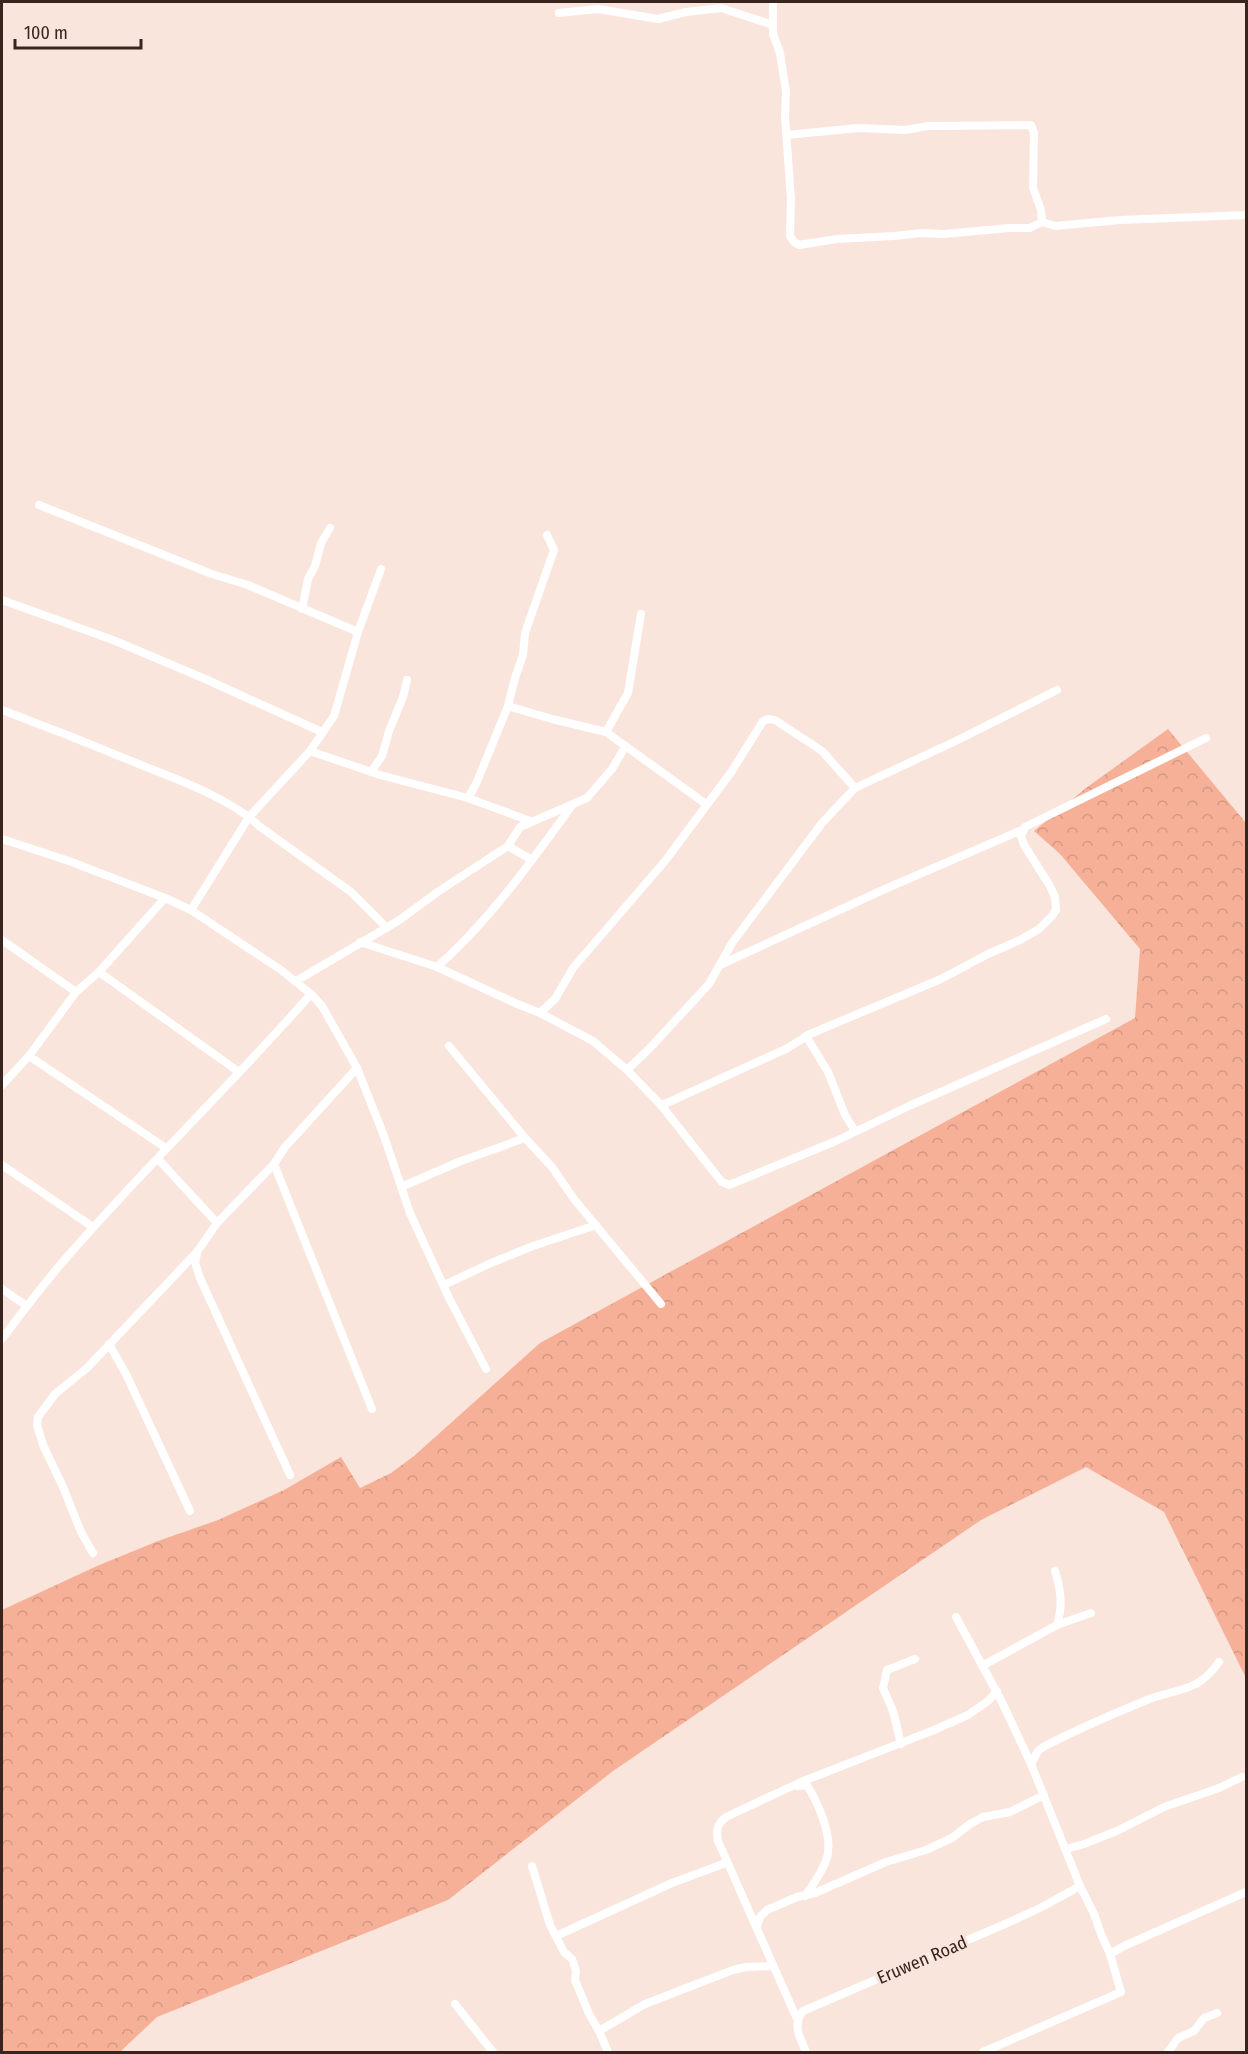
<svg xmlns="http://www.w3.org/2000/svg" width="1248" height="2054" viewBox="0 0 1248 2054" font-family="'Fira Sans Condensed',sans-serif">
	<defs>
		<pattern id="forest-crowns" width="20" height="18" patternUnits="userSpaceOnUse" patternTransform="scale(1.5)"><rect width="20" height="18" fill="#f6b097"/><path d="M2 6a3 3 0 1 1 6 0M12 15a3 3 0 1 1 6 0" fill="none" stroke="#d49782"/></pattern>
	</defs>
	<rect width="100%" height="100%" fill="#fae5dd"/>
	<!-- forest -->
	<polygon fill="url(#forest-crowns)" points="1168,729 1246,823 1246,1678 1164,1512 1086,1467 981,1520 613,1771 448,1900 157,2017 120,2052 2,2052 2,1610 97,1566 158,1541 218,1520 284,1490 341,1457 360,1488 391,1473 414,1456 540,1343 1135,1018 1140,949 1060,854 1034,831 1086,788"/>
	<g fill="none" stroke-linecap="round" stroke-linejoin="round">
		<!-- minor -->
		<g stroke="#fff" stroke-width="8">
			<polyline points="773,2 773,34 780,53 786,92 785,116 791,199 790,236 794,242 799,245 837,239 894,236 922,233 944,234 1009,228 1030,228 1042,222 1055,226 1120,220 1246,215"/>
			<polyline points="559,13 598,9 658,19 686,12 721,8 773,25"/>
			<polyline points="787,135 858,128 905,130 928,126 1031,125 1034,133 1033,188 1041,210 1042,222"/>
			<polyline points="39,505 212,574 248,585 358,632"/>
			<polyline points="2,600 113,640 203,678 322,732"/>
			<polyline points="302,609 308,579 315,566 321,543 330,528"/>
			<polyline points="508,706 515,678 523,655 525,633 554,550 547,535"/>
			<path d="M 2,710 C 50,728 98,747 146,767 C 180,780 234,801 259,826 L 351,892 L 387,928"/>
			<polyline points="606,732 628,693 641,614"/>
			<polyline points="310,751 380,775 468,798 476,784 508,706 552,719 606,732 706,804"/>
			<polyline points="371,772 382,756 389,731 403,697 407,680"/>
			<polyline points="468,798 530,821"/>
			<polyline points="2,839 69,861 165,898 191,910 281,970 311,994 322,1006 357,1068 384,1136 410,1213 449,1298 486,1369"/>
			<polyline points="508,846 532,860"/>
			<polyline points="191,910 249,817 310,751 334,716 358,632 381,569"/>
			<polyline points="2,940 76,992"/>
			<polyline points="360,942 437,967 515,1003 540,1013 593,1041 627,1070 649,1049 709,984 732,943 822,823 855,788 960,739 1057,690"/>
			<polyline points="720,965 885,889 1022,830"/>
			<path d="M 437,967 C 489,921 530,863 571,807"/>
			<polyline points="99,972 239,1072"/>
			<polyline points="296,981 398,921 439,891 508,846 520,827 587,798 612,769 625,747"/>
			<polyline points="540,1013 555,999 573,968 665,861 732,771 763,721 768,719 775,720 822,751 855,788"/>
			<polyline points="806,1036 828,1072 845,1115 855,1131"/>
			<polyline points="29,1056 166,1148"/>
			<polyline points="627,1070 661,1105 669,1102 786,1049 810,1034 941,979 988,954 1020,940 1039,929 1052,916 1056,910 1055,897 1050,886 1024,845 1021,836 1025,827 1206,738"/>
			<polyline points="2,1085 29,1056 76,992 99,972 165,898"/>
			<polyline points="661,1105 717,1176 722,1182 729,1185 836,1141 909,1106 1106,1019"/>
			<polyline points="525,1138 552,1167 574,1199 661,1304"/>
			<polyline points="158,1159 217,1223"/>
			<polyline points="274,1164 372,1409"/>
			<polyline points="2,1165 93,1227"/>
			<polyline points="401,1187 461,1161 525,1138 449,1046"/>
			<polyline points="197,1254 195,1262 200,1278 290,1475"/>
			<polyline points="444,1285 491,1263 533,1246 596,1225"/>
			<polyline points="2,1289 27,1306"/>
			<path d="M 2,1339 C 23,1311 44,1283 67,1257 C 145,1167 232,1084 311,994"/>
			<polyline points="109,1344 126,1374 190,1511"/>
			<polyline points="93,1553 81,1532 63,1487 43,1445 37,1425 38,1417 55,1394 87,1368 197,1252 217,1223 274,1164 285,1147 357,1068"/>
			<path d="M 1055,1571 C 1061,1590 1063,1606 1057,1625"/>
			<polyline points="956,1617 1002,1702 1031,1764 1080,1886 1094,1914 1101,1934 1110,1954 1124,1946 1246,1892"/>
			<polyline points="982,1666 1057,1625 1091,1613"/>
			<polyline points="901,1744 893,1711 883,1688 887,1670 915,1659"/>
			<path d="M 1031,1764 L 1038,1751 L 1043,1747 C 1078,1729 1115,1713 1152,1698 C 1166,1693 1182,1691 1196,1684 C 1206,1678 1212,1672 1219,1662"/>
			<path d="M 798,1786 L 807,1785 C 818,1803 831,1832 828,1853 C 826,1867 813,1885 805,1896"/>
			<polyline points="1066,1849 1084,1844 1119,1830 1164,1807 1219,1788 1242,1777"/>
			<polyline points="532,1866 550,1925 564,1952 572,1959 576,1971 575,1980 589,2014 599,2031 608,2052"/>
			<polyline points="757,1926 760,1917 767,1910 797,1897 815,1893 886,1862 926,1850 952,1838 970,1824 983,1817 1010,1812 1044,1795"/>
			<polyline points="556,1936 672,1883 723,1864"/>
			<polyline points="455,2004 493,2052"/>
			<path d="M 797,2019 L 718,1841 C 716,1831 717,1824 726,1817 L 801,1782 L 934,1730 L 968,1715 L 988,1701 L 997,1691"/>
			<polyline points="599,2031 645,2004 733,1970 746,1967 772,1966"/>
			<path d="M 806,2052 C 800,2037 792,2026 803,2011 L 1012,1921 L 1042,1907 L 1080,1886"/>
			<polyline points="983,2052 1121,1992 1110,1954"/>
			<polyline points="1168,2052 1178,2038 1194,2031 1204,2018 1217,2013"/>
		</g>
	</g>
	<g text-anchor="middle" stroke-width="6" stroke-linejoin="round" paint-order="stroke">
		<!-- street labels -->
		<g font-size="18" fill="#38251e" stroke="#fae5dd">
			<text transform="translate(922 1960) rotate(-23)" y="6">Eruwen Road</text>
		</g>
	</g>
	<!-- border -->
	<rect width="1248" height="2054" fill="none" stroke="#38251e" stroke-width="6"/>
	<!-- scale -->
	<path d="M15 39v9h126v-9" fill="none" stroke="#38251e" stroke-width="3"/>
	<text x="24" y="39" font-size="18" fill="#38251e" stroke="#fae5dd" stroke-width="4.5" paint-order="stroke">100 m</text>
</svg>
